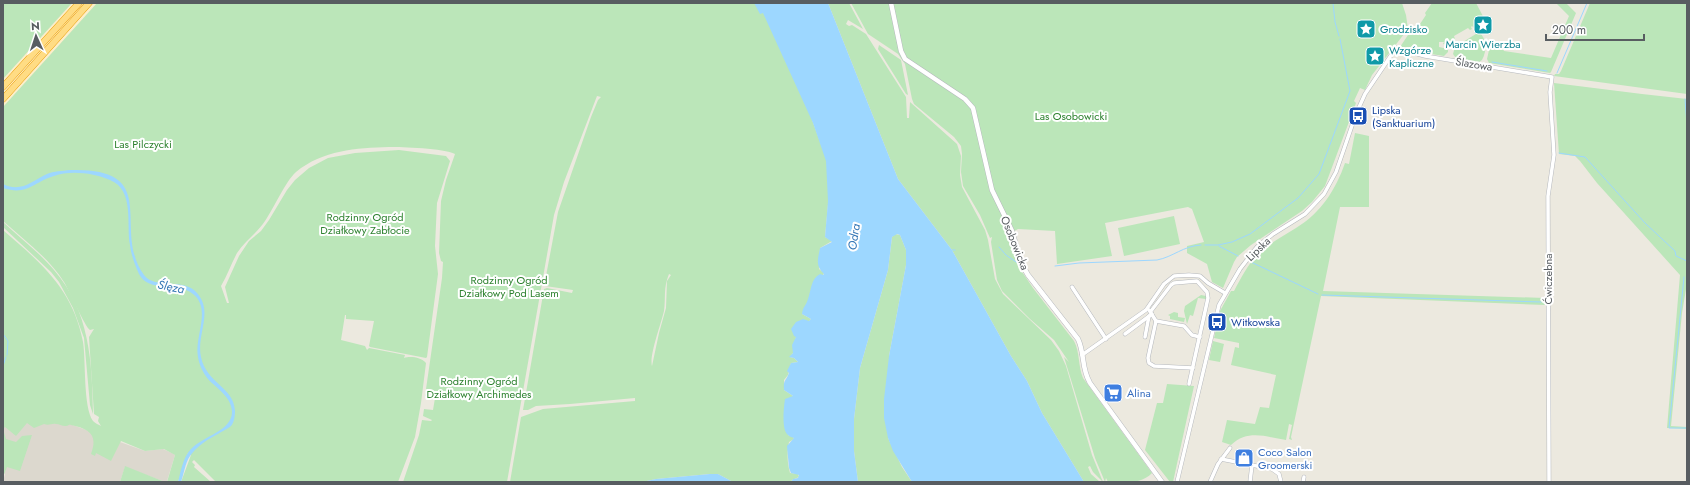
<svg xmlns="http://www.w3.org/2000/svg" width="1690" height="485" viewBox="0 0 1690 485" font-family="Jost,sans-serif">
	<rect width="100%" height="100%" fill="#ece9df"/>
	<!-- education -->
	<polygon fill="#dcd8ce" points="3,400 145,451 163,449 172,453 175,455 167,481 165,482 125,467 120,482 3,482 5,474 3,472"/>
	<!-- green -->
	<g fill="#bbe6b9" fill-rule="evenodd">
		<path d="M 3,3 L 756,3 L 766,16 L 807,106 L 827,161 L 829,193 L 825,237 L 832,241 L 820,248 L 819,269 L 824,273 L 802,314 L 811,319 L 796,337 L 793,353 L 790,357 L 794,358 L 798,362 L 791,363 L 788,375 L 784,380 L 784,390 L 793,396 L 788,435 L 793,437 L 794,439 L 789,442 C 787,453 787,462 790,473 L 798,474 L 799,477 L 792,480 L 791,482 L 733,482 L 718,474 L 710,474 L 656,479 L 642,482 L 510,482 L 521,417 L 543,409 L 635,401 L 635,398 L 570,404 L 536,406 L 528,410 L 523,410 L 544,289 L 547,288 L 572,293 L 573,290 L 545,286 L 546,276 L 558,212 L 591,117 L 598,100 L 601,97 L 597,96 L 564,182 L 554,215 L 507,482 L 403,482 L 419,435 L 422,420 L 431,421 L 432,420 L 423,416 L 424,409 L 433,410 L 435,398 L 425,396 L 442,278 L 443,262 L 441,261 L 439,253 L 441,201 L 446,180 L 455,154 C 444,148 402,147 389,147 C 356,148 323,150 296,172 C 285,182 274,208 265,221 C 257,233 245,241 237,253 C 231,264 227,276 221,286 L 227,303 L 229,303 L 225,287 L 239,256 L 249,241 L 261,231 L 269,220 L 287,190 L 295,180 L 309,168 L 328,158 L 355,153 L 399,150 L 446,156 L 450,161 L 437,203 L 435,246 L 438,274 L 427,357 L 426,358 L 370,347 L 369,346 L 374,321 L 346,319 L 346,315 L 345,315 L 341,340 L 365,346 L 367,350 L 369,348 L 405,355 L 404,358 C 410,356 421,357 426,363 L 421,403 L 415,437 L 398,482 L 216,482 L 194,460 L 192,462 L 195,465 L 194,467 L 211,482 L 181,482 L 191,455 L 188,453 L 178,482 L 167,482 L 175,455 L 164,449 L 145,451 L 121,441 L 111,461 L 96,453 L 95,456 L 91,454 C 98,435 90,429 71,425 C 68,424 69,426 65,426 C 62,426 59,424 56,424 C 52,423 49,426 44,424 L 34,428 L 27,423 L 16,436 L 5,427 L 3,429 L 3,230 C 41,263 73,289 83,342 C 86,360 83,407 93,421 C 95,423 99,425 101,426 L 98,421 L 99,417 L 94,414 L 89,337 L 94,329 L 90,330 C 85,327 69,290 64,282 C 49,258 24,240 3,221 ZM 669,274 L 671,275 L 667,281 L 666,308 L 659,333 L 652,366 C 649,356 661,324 664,311 C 666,297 663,289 669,274 Z"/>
		<polygon points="828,3 849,3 863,29 848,20 846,24 849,26 852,25 866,34 906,97 907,118 909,118 910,102 957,144 961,156 960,175 962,187 985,230 988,240 995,279 1003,294 1051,340 1059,351 1066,366 1092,455 1103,482 1093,472 1090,466 1088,467 1091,474 1100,482 1084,482 1042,413 1027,381 1011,356 952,250 898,179"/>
		<path d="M 851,3 L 1402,3 L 1406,15 L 1408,29 L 1372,75 L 1365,90 L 1360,88 L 1354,101 L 1356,103 L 1325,186 L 1312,202 L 1302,211 L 1251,245 L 1237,257 L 1234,262 L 1223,288 L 1212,282 L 1207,264 L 1187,253 L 1187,246 L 1204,242 L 1192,209 L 1188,207 L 1105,223 L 1112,256 L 1057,264 L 1055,231 L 1018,229 L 1009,234 L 1018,266 L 1033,288 L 1074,341 C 1080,352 1078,366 1083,378 L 1152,473 C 1141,485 1122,482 1108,482 L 1106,478 L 1105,482 L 1095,458 L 1064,357 L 1069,362 L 1054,340 L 1030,319 L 1002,291 L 997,280 L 991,242 L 992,237 L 990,238 L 980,215 L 963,186 L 961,172 L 962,154 L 961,146 L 954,137 L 914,104 L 912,99 L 905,64 L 898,54 L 868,34 Z"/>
		<polygon points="1432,3 1476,3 1485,20 1482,22 1479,17 1474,19 1476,24 1476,27 1474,28 1472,26 1471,27 1472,29 1470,30 1468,28 1454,36 1455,39 1447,45 1443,44 1444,42 1439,42 1439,47 1448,49 1448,52 1444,56 1412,51 1400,47 1410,32 1418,27 1426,15 1425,13"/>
		<polygon points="1556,3 1566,3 1576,13 1551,72 1550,73 1489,63 1487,59 1489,50 1492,48 1503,49 1504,51 1551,58 1569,16"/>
		<polygon points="1590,3 1687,3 1687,94 1554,76 1555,74 1559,74 1561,71"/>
		<path d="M 1479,32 C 1487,39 1487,51 1482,60 L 1479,62 L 1456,58 L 1453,54 L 1455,47 Z"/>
		<polygon points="879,45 901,60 908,95 906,94 878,49"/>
		<polygon points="1554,83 1642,94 1687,99 1687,283 1682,313 1671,426 1687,427 1687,429 1667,428 1680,275 1597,183 1580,161 1575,156 1559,154"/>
		<path d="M 1355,133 L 1369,136 L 1369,207 L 1340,207 L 1323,291 L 1545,298 L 1545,305 L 1321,296 L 1291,437 L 1292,440 L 1289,439 L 1292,425 L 1289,424 L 1286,440 C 1266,437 1248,429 1231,445 L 1222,442 L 1227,420 L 1255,424 L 1260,407 L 1269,408 L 1276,375 L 1231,365 L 1235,347 L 1239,348 L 1239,343 L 1214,338 L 1220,311 L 1231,291 L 1234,291 C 1241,278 1248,264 1258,254 C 1270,243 1283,236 1296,228 C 1321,213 1336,189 1345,163 L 1349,164 Z"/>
		<polygon points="1174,216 1180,244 1124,256 1118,228"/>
		<path d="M 3,222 C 20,238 40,253 54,270 C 90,312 92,361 93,414 L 90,405 L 84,338 L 73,308 L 59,282 L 51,272 L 3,227 Z"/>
		<polygon points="895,234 900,235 906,250 906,265 889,356 888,438 902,467 912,482 858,482 854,451 854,419 860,368 888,270 892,237"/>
		<polygon points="1201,295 1206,296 1206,299 1198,298 1193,316 1190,315 1187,324 1184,311 1185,306"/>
		<polygon points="1174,312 1178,313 1178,317 1185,318 1184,322 1170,319 1170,316 1168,315"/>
		<polygon points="1213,341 1224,344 1220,362 1209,360"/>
		<polygon points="1167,384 1194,386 1173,482 1170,482 1145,450 1157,403 1163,403"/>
		<polygon points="3,429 6,439 16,442 22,436 32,435 20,471 7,467 3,477"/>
		<polygon points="125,466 165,482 120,482"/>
	</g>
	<!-- sand -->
	<polygon fill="#fcefcb" points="72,3 97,3 3,107 3,79"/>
	<!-- water -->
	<g fill="#9dd7ff">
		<path d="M 754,3 L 828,3 L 898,179 L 952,250 L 1011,356 L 1027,381 L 1042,413 L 1084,482 L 912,482 L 893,451 L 888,438 L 884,418 L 884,399 L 889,356 L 906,265 L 906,250 L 900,235 L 897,234 L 892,237 L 888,270 L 860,368 L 854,419 L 854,451 L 858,482 L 791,482 L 793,479 L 798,478 L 799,475 L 791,473 L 789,468 L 787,446 L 794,438 C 792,437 790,437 788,435 C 781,430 784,406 785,399 L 793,396 L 784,390 C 783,380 786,381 789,373 L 787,371 L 791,363 L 798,362 L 794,358 L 789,357 L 793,353 L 792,345 L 796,337 L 794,336 L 791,329 L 796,322 L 803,319 L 809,321 L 811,319 L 802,314 C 803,306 806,306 808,299 C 811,291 811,278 820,274 L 823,275 L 824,274 C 815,265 818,259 820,248 L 832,242 L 825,237 L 828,201 L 826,161 L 813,123 L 763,13 L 760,14 Z"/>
		<path d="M 70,170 C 164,167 111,230 144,275 C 155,290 184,277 197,293 C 214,312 196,335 201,357 C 206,383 234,387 235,411 C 235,416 234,423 231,426 C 228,429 222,431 218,434 C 208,439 197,446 190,456 C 185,463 184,474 181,482 L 178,482 C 181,471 183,457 191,449 C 203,436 232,431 232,412 C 232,397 216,388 208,379 C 203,373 199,364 198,357 C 194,337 212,309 193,294 C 177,280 149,294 139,274 C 135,265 131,255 130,245 C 126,225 135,190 110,180 C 94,173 70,170 54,176 C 33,182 28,196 3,188 L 3,184 C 21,193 32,181 47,174 C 54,171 62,171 70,170 Z"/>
		<polygon points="710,474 718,474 733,482 642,482 656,479"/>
	</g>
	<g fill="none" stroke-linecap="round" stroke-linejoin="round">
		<!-- stream -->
		<g stroke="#9dd7ff" stroke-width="1">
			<polyline points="1333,3 1335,22 1339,36"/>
			<polyline points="1492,62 1547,71"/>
			<polyline points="1557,73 1587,3"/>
			<polyline points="1685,99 1687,124"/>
			<polyline points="1559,153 1585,157 1645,223 1675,251 1676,256 1687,261"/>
			<polyline points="1205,245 1218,245 1232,242 1250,234 1298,198 1319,174 1350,91 1340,39"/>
			<polyline points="1219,246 1238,256"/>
			<polyline points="999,247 1006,255 1019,264"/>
			<polyline points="952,250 955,250"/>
			<polyline points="1251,262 1318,294"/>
			<path d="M 1055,266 L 1079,263 L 1157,260 C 1173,257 1183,246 1201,245"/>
			<polyline points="1684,277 1669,428 1687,428"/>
			<polyline points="1322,295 1541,302"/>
			<polyline points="3,334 8,341 7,355"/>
			<polyline points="3,366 6,357"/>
		</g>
		<!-- minor casing -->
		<g stroke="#b5b8bd" stroke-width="4.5">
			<g id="minor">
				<polyline points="1072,287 1106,339"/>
				<polyline points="1149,310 1156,321 1148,358 1149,363 1154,366 1193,368"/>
				<polyline points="1151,311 1171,285 1174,283 1197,281 1207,292 1208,298 1189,384"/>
				<polyline points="1156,321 1184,326 1192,335 1200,337"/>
				<polyline points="1125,334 1152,314"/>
				<polyline points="1145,337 1149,316"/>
				<polyline points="1082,355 1146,310 1164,284 1174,276 1189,275 1200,276 1208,283 1225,293"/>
				<polyline points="1221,459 1272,469 1279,474 1281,482"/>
				<polyline points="1177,482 1219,305 1240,269 1257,247 1273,234 1305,214 1324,194 1336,172 1356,114 1365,94 1396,48 1425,56 1552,77 1550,92 1554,155 1548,196 1549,482"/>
				<polyline points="1210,482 1218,464 1230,448"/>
				<polyline points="1250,482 1252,465"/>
				<polyline points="1303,482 1304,477"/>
			</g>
		</g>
		<!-- tertiary casing -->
		<g stroke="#b5b8bd" stroke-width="5.5">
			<path id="tertiary" d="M 891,3 L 901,51 L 905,59 L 965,99 L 973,108 L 992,190 L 1012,231 L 1021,263 L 1028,275 L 1078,339 C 1085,354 1081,368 1090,383 L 1162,482"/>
		</g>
		<!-- motorway casing -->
		<g stroke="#ec9b00" stroke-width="7">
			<g id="motorway">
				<polyline points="3,87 79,3"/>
				<polyline points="3,99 89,3"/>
			</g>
		</g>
		<!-- minor -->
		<use href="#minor" stroke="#fff" stroke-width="3.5"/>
		<!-- tertiary -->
		<use href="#tertiary" stroke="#fff" stroke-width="4.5"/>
		<!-- motorway -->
		<use href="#motorway" stroke="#ffdc84" stroke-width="6"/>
	</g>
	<!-- icons -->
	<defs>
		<g id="sight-square" transform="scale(1)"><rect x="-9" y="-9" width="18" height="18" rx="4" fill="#0f9aa8" stroke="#fff"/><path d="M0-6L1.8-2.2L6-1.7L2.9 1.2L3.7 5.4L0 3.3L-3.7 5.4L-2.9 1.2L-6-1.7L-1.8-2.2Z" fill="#fff"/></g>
		<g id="bus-square" transform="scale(1)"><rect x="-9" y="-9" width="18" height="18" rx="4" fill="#1a4fb4" stroke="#fff"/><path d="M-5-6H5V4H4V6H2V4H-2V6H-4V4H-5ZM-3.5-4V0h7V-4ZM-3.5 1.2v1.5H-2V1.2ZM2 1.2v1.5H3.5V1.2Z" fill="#fff"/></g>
		<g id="supermarket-square" transform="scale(1)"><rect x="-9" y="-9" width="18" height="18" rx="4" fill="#3f7fe0" stroke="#fff"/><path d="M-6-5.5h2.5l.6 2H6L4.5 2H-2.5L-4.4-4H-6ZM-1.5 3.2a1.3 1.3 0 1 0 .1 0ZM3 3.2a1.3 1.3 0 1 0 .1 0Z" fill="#fff"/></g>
		<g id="shop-square" transform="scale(1)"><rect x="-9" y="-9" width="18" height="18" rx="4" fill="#3f7fe0" stroke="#fff"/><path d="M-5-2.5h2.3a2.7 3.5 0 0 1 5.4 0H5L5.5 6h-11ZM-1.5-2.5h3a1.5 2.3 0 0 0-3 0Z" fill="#fff"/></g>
	</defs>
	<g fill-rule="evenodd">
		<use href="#sight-square" x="1483" y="25"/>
		<use href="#sight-square" x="1366" y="29"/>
		<use href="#sight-square" x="1375" y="56"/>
		<use href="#bus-square" x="1358" y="116"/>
		<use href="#bus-square" x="1217" y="322"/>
		<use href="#supermarket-square" x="1113" y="393"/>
		<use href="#shop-square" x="1244" y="458"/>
	</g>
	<g text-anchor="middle" stroke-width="4" stroke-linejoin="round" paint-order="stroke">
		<!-- culture labels -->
		<g font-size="11" fill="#0d838f" stroke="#fff" text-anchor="start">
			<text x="1380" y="33">Grodzisko</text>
			<text x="1483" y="48" text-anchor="middle">Marcin Wierzba</text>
			<text x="1389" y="54">Wzgórze<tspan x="1389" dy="13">Kapliczne</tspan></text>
		</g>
		<!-- street labels -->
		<g font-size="11" fill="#585d61" stroke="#fff">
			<text transform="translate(1474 64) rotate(9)" y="4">Ślazowa</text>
			<text transform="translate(1015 243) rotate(68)" y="4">Osobowicka</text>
			<text transform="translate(1258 249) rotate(-44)" y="4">Lipska</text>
			<text transform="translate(1548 279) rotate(-90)" y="4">Ćwiczebna</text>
		</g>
		<!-- transit labels -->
		<g font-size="11" fill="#164399" stroke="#fff" text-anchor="start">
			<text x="1372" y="114">Lipska<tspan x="1372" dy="13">(Sanktuarium)</tspan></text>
			<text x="1231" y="326">Witkowska</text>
		</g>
		<!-- park labels -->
		<g font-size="11" fill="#2e8230" stroke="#fff">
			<text x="1071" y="120">Las Osobowicki</text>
			<text x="143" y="148">Las Pilczycki</text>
			<text x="365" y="221">Rodzinny Ogród<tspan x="365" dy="13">Działkowy Zabłocie</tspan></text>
			<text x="509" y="284">Rodzinny Ogród<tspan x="509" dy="13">Działkowy Pod Lasem</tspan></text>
			<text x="479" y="385">Rodzinny Ogród<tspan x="479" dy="13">Działkowy Archimedes</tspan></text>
		</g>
		<!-- shop labels -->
		<g font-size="11" fill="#366cbe" stroke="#fff" text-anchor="start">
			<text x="1127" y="397">Alina</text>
			<text x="1258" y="456">Coco Salon<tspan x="1258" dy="13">Groomerski</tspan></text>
		</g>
		<!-- water labels -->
		<g font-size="12" font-style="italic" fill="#3678b6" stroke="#fff">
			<text transform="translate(854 237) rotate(-81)" y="4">Odra</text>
			<text transform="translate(171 287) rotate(11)" y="4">Ślęza</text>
		</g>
	</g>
	<!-- border -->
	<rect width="1690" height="485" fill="none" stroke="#585d61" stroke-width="8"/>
	<!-- north arrow -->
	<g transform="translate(36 36) rotate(357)" stroke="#ffffff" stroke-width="3" paint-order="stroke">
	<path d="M0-3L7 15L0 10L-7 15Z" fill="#585d61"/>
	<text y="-6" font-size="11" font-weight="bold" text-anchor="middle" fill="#585d61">N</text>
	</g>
	<!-- scale -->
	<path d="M1546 34v6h98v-6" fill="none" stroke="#585d61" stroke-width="2"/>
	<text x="1552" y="34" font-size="12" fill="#585d61" stroke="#ffffff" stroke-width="3" paint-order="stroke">200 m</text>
</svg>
